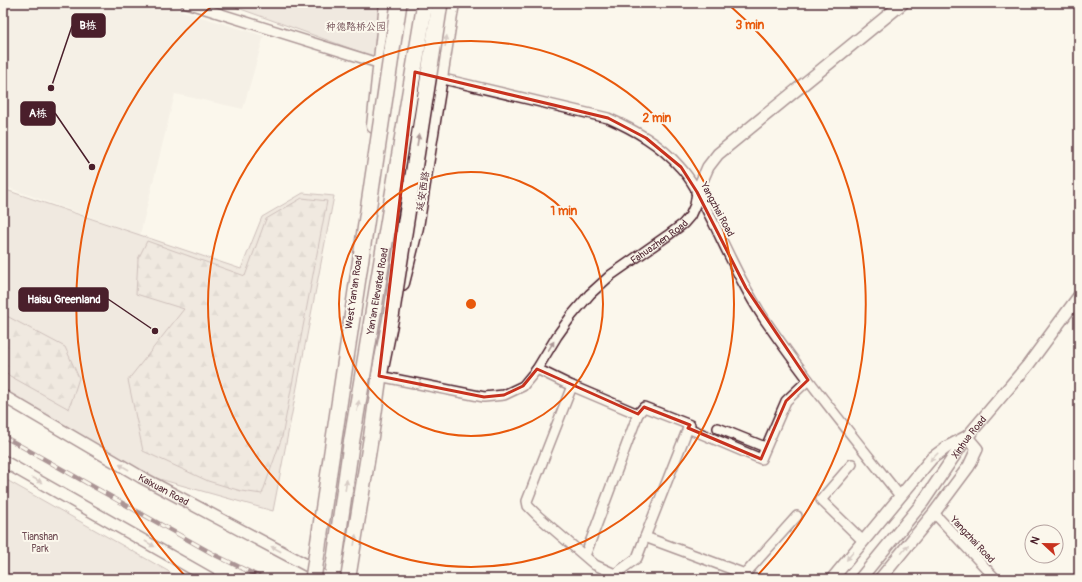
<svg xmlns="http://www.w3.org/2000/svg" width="1082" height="582" viewBox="0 0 1082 582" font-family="Pangolin,'LXGW WenKai TC',sans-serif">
	<defs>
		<pattern id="forest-firs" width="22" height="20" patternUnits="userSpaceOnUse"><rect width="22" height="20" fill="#e2d7d0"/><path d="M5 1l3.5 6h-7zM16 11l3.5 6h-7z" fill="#c3b8b3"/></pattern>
	</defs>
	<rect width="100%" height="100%" fill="#fbf7ec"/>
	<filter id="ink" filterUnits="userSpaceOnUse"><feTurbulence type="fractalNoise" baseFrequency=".025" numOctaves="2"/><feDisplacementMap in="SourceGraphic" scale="8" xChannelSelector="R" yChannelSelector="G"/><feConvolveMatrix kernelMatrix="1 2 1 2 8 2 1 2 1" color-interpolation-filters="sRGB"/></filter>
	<g filter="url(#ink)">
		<!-- built -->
		<polygon fill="#eee7de" points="3,3 156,3 264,36 243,109 175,94 140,235 3,186"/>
		<!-- green -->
		<g fill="#e2d7d0" stroke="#967b7e">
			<polygon points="224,3 368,3 381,7 377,58"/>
			<polygon points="3,189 241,269 262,217 303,193 334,196 273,511 145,475 3,393"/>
			<polygon points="3,478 182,579 3,579"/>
		</g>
		<!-- forest -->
		<g fill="url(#forest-firs)" stroke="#967b7e">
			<polygon points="302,198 327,201 282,437 262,494 241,491 208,481 143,451 128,380 184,309 136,294 138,259 147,241 245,276 266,219"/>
			<polygon points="3,314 65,347 79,378 69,409 3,372"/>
		</g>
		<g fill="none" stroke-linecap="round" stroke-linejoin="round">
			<!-- minor casing -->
			<g stroke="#4a1f2b" stroke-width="12">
				<g id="minor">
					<polyline points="186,3 381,64"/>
					<path d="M 435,77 L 608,118 C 635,130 660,144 680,167 C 695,183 704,205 714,224 C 730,257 745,290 765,320 C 807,381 854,438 900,496"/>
					<polyline points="537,369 572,386"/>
					<path id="s1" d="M 379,376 L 484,397 L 504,395 L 523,386 L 537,369 L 557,336 L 572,315 L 590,294 L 611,275 L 667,236 L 683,224 L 690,216 L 695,205 L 697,192"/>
					<polyline points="638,414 644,407 690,425 688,428"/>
					<polyline points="718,428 765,447"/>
					<polyline points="852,464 821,500 863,541"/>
					<polyline points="934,513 996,579"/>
					<polyline points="797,516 745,574 645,537 688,428 761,459 786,401 808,380"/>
					<polyline points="585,556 638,414 572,386 527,501 528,506 538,516 595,565 615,574 637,558 645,537"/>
				</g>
			</g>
			<!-- tertiary casing -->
			<g stroke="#4a1f2b" stroke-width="14">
				<g id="tertiary">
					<polyline points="697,192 708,167 718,154 903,3"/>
					<path id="s2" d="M 3,396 L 141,477 L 310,567 L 326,579"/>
					<polyline points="3,461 211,579"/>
					<polyline points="832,579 932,458 947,447 966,437"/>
					<path id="s3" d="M 860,579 L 923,502 L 967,437 L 1028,365 L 1079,296"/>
					<polyline points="880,579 934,513 969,466 977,449 967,437"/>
				</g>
			</g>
			<!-- primary casing -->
			<g stroke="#4a1f2b" stroke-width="17">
				<g id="primary">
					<polyline points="374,126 387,3"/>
					<polyline points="394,251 404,170"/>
					<polyline points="402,283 416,227 452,3"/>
					<polyline points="348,579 371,437 381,365"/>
				</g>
			</g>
			<!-- trunk casing -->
			<g stroke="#4a1f2b" stroke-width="18">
				<g id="trunk">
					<polyline points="379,376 391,317"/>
					<polyline points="332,579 351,445"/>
				</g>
			</g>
			<!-- minor -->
			<use href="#minor" stroke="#fbf7ec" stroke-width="9"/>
			<!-- tertiary -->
			<use href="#tertiary" stroke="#fbf7ec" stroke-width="11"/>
			<!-- primary -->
			<use href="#primary" stroke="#fbf7ec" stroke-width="14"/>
			<!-- trunk -->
			<use href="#trunk" stroke="#fbf7ec" stroke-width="15"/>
			<!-- rail casing -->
			<g stroke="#4a1f2b" stroke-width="4.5">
				<polyline id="rail" points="3,436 215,555 264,579"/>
			</g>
			<!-- rail -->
			<use href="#rail" stroke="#fbf7ec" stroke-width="3" stroke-dasharray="9" stroke-linecap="butt"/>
			<!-- trunk-bridge casing -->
			<g stroke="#4a1f2b" stroke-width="18" stroke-linecap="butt">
				<g id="trunk-bridge">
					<polyline points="391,317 440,3"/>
					<path id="s4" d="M 351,445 L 425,3"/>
					<polyline points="313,579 399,3"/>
				</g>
			</g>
			<!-- trunk-bridge -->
			<use href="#trunk-bridge" stroke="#fbf7ec" stroke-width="15"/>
		</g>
		<!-- one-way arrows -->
		<defs><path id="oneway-solid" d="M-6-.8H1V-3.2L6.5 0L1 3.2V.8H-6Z"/></defs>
		<g fill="#ab9695">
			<use href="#oneway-solid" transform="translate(446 41) rotate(-81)"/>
			<use href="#oneway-solid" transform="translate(418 140) rotate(-81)"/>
			<use href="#oneway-solid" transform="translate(551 346) rotate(-59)"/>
			<use href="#oneway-solid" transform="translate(418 384) rotate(11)"/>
			<use href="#oneway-solid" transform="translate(358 406) rotate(-80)"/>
			<use href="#oneway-solid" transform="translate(934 457) rotate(135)"/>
			<use href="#oneway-solid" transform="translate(124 467) rotate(-150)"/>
			<use href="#oneway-solid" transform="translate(37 480) rotate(30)"/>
			<use href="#oneway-solid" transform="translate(346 485) rotate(-82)"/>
			<use href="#oneway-solid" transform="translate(355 540) rotate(-81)"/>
			<use href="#oneway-solid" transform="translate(150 544) rotate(30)"/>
			<use href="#oneway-solid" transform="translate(276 549) rotate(-152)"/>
			<use href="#oneway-solid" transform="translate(905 549) rotate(-51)"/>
			<use href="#oneway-solid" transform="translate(850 556) rotate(129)"/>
		</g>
	</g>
	<!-- marked area -->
	<path d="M0 0H1082V582H0ZM 415,72 L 608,118 L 646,138 L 681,167 L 697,192 L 746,288 L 808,380 L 786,401 L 761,459 L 688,428 L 690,425 L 644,407 L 638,414 L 537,369 L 523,386 L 504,395 L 484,397 L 379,376 Z" fill="#fbf7ec" fill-opacity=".55" fill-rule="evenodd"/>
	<path fill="none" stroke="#c8321e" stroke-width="3" stroke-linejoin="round" d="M 415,72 L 608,118 L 646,138 L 681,167 L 697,192 L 746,288 L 808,380 L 786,401 L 761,459 L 688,428 L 690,425 L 644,407 L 638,414 L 537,369 L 523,386 L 504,395 L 484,397 L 379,376 Z"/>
	<!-- distance rings -->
	<g fill="none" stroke="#e8590c" stroke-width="2">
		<circle cx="471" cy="304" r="132"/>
		<circle cx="471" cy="304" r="263"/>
		<path d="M187 578A395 395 0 0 1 214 4M728 4A395 395 0 0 1 755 578"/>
	</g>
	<g text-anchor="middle" stroke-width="4" stroke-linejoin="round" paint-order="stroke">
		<!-- park labels -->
		<g font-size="10" fill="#704d54" stroke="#fbf7ec">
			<text x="356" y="30">种德路桥公园</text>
			<text x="40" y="540">Tianshan<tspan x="40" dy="12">Park</tspan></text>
		</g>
		<!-- street labels -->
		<g font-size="10" fill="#4a1f2b" stroke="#fbf7ec">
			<text transform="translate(422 191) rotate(-81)" y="4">延安西路</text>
			<text transform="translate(718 209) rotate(62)" y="4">Yangzhai Road</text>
			<text dy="4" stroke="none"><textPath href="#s1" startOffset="349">Fahuazhen Road</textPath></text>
			<text dy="4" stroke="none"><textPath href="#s4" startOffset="156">Yan'an Elevated Road</textPath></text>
			<text transform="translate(353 292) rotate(-82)" y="4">West Yan'an Road</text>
			<text dy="4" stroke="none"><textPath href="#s3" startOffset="179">Xinhua Road</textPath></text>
			<text dy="4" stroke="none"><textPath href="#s2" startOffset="186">Kaixuan Road</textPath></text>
			<text transform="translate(973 539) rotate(47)" y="4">Yangzhai Road</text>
		</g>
	</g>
	<circle cx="471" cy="304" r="6" fill="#e8590c" stroke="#fbf7ec" stroke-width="2"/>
	<g font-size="12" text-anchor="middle" font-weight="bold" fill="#e8590c" stroke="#fbf7ec" stroke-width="4" stroke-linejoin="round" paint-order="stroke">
		<text x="750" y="29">3 min</text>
		<text x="657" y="122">2 min</text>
		<text x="564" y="215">1 min</text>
	</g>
	<!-- callouts -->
	<path fill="none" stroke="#4a1f2b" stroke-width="1.5" d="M51 88L72 26M92 167L55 113M155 331L108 299"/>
	<g fill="#4a1f2b" stroke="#fbf7ec" stroke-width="1.5">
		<circle cx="51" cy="88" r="4"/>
		<circle cx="92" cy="167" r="4"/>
		<circle cx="155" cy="331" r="4"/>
	</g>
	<g fill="#4a1f2b" stroke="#4a1f2b" stroke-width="1.5">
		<rect x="72" y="14" width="33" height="23" rx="4"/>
		<rect x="21" y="102" width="34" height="23" rx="4"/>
		<rect x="19" y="288" width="89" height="23" rx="4"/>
	</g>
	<g font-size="11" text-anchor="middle" font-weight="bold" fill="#fff">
		<text x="88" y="29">B栋</text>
		<text x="38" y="117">A栋</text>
		<text x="64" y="303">Haisu Greenland</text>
	</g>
	<!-- margin -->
	<rect width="1082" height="582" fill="none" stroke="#fbf7ec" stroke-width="16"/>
	<rect x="8" y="8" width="1066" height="566" fill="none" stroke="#4a1f2b" stroke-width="1.5" filter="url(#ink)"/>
	<!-- north arrow -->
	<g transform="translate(1044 544) rotate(292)"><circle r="19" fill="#fbf7ec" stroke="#b4a19f"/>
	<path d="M0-3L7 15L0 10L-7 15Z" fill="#c8321e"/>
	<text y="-6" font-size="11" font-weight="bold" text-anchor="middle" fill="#4a1f2b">N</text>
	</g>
</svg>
